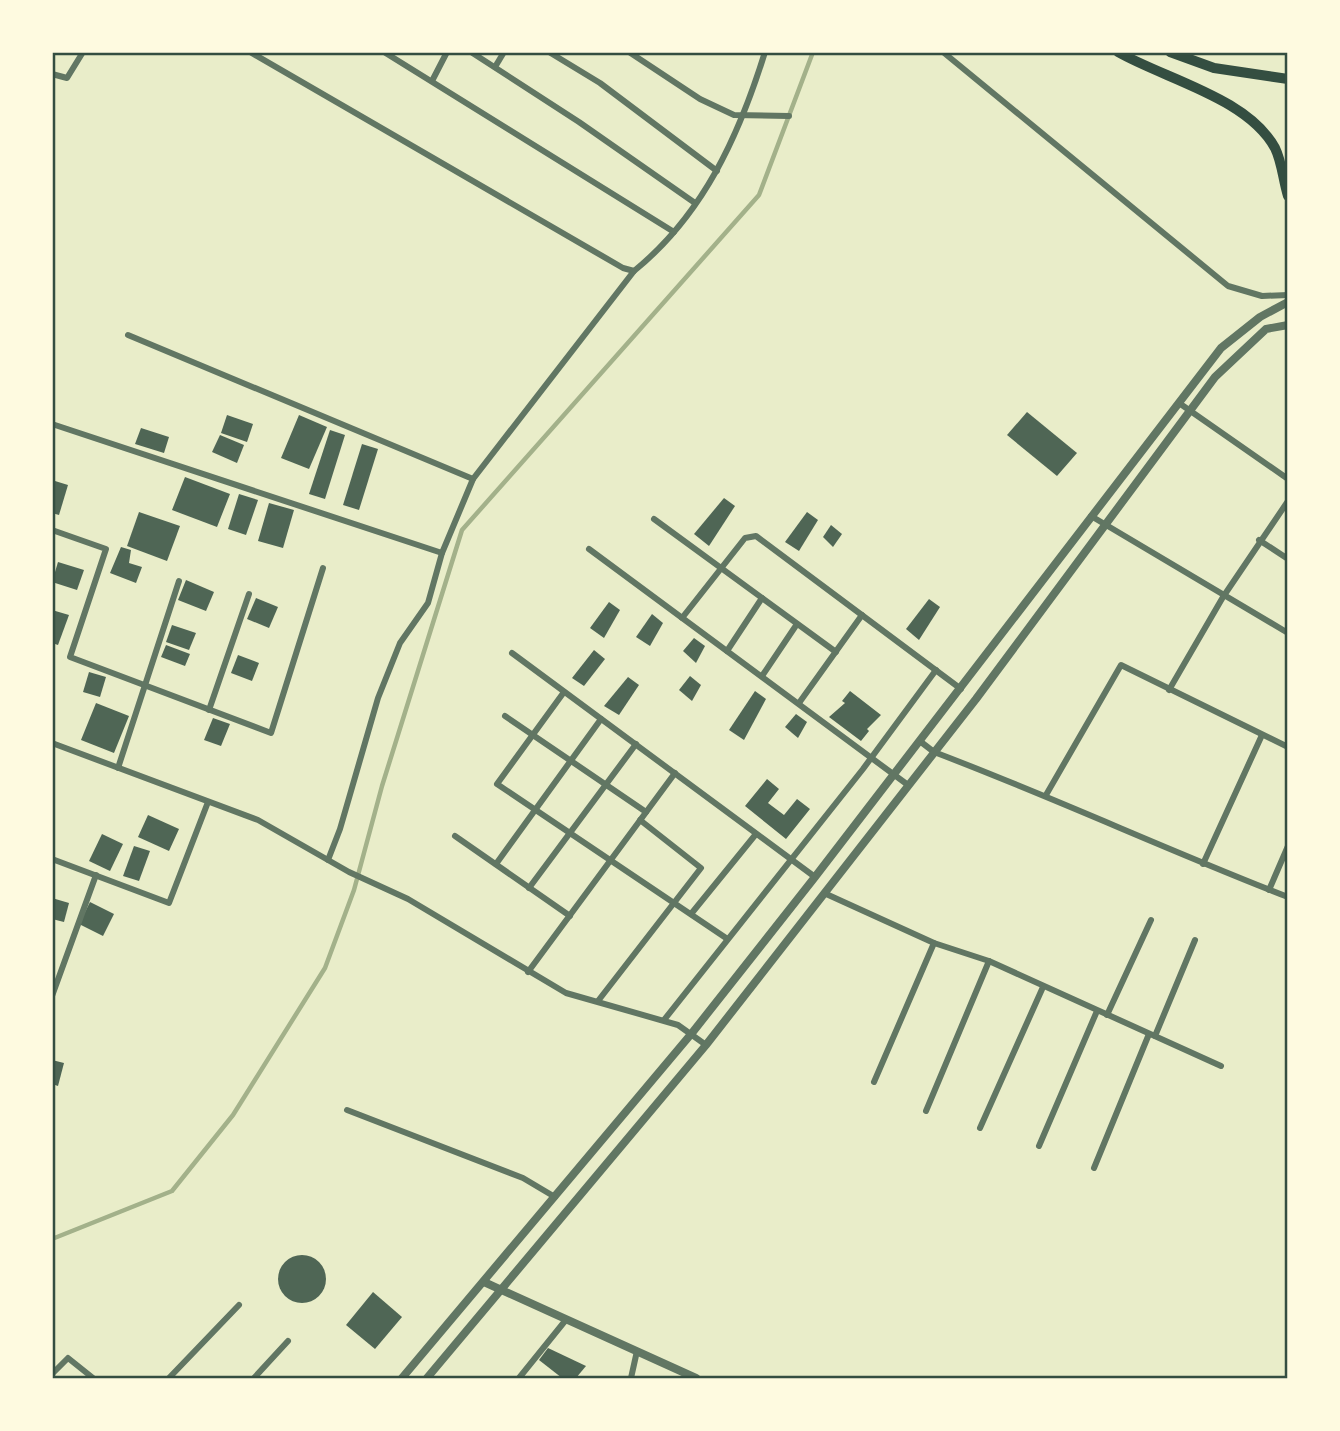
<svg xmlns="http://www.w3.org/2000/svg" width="1340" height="1431" viewBox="0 0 1340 1431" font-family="'Source Sans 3',sans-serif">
	<rect width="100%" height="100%" fill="#e9edc9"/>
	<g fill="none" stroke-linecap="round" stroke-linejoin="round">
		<!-- stream -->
		<polyline stroke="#a3b18a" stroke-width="4.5" points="52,1239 172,1191 233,1115 325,968 354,890 382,786 462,530 759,195 813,52"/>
	</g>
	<!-- building -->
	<g fill="#4f6655">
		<polygon points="1027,412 1077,453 1057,476 1007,435"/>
		<polygon points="227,415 253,424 247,442 221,433"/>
		<polygon points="299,415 327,427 309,469 281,458"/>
		<polygon points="141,428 169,437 164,453 135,444"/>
		<polygon points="330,430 345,435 325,499 309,494"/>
		<polygon points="220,435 244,445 237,463 212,452"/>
		<polygon points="362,444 378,449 359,510 343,505"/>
		<polygon points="185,477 230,494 217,527 172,510"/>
		<polygon points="55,481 68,485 59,515 52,513"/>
		<polygon points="239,494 258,500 246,535 228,529"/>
		<polygon points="724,498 735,506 709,546 694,534"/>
		<polygon points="269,503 294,510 283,548 258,541"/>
		<polygon points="139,512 180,526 167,561 127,546"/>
		<polygon points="807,512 818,520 799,551 785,542"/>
		<polygon points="831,525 842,534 833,547 823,537"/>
		<polygon points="121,547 131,550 129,563 142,567 136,583 110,573"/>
		<polygon points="58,562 84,570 77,590 52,582"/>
		<polygon points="186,580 214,592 206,611 178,600"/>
		<polygon points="256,598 278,607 269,628 247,619"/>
		<polygon points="929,599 940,607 919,640 906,629"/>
		<polygon points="609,602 620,610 604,638 590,628"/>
		<polygon points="52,610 69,615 58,645 52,643"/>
		<polygon points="652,614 663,623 650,646 636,637"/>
		<polygon points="172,625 196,633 189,650 166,642"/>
		<polygon points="694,638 705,646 696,663 683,651"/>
		<polygon points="166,645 190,654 185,666 161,657"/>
		<polygon points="594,650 605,659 584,686 572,678"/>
		<polygon points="238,655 259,663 252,681 231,673"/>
		<polygon points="89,672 106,677 100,697 83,692"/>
		<polygon points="690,676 701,685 692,701 679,690"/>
		<polygon points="628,677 639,685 619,715 604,706"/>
		<polygon points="755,691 766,699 744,740 729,730"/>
		<polygon points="850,691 881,715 867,729 869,731 861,741 829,717 845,703 842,701"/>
		<polygon points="96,703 129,716 114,753 81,740"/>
		<polygon points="796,714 807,722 798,738 785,727"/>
		<polygon points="213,718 230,724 221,746 204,740"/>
		<polygon points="767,779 779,789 768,803 784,815 797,799 810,809 786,839 745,806"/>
		<polygon points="148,815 179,829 169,851 138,837"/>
		<polygon points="102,834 123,844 110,871 89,861"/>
		<polygon points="134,846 150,851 139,881 123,876"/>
		<polygon points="52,898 69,903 64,922 52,919"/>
		<polygon points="90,902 114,914 103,936 79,924"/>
		<polygon points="52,1060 64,1063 58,1086 52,1084"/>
		<circle cx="302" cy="1279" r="24"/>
		<polygon points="373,1292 402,1317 375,1349 346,1325"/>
		<polygon points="548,1348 586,1366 576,1378 562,1378 539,1360"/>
	</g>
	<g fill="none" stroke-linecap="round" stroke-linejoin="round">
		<!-- minor -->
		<g stroke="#617663" stroke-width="6">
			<polyline points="250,52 623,268 634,271"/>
			<polyline points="384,52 674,232"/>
			<polyline points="471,52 579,122 695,203"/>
			<polyline points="549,52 600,83 717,171"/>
			<polyline points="629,52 700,99 734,115 789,116"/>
			<polyline points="943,52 1228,286 1262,296 1288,295"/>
			<polyline points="495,67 504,52"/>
			<polyline points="52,74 67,78 83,52"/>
			<polyline points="432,81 447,52"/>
			<polyline points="128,335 473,479 442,553 428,603 400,643 378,698 340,829 328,860"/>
			<polyline points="1179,403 1288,479"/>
			<polyline points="52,424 442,553"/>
			<path d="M 473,479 L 634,271 C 703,215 739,136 765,52"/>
			<polyline points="1091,516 1288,633"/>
			<polyline points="654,519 836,652"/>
			<polyline points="52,530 106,549 70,657 271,733 323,568"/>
			<polyline points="1259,540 1288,559"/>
			<polyline points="589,549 908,785"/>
			<polyline points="682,618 745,538 756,536 961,689"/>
			<polyline points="727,651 762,598"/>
			<polyline points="512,653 815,877"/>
			<polyline points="762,676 797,624"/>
			<polyline points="1169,690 1223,597 1288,501"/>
			<polyline points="564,692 497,784 726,938"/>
			<polyline points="799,703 862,615"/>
			<polyline points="209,710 249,594"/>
			<polyline points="505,716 646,812"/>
			<path d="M 921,742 L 934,752 C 1053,797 1169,851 1288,897"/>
			<polyline points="52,743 258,820 349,872 408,899 566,993 678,1025 706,1045"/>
			<polyline points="118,768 179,581"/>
			<polyline points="1046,795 1121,665 1288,747"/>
			<polyline points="455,836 570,916"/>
			<polyline points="52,859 169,903 208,802"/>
			<polyline points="496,864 601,719"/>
			<polyline points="1203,864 1262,735"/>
			<polyline points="529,888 636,744"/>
			<polyline points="1269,890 1288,846"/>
			<polyline points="824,893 934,943 989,961 1221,1066"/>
			<polyline points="691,914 756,834"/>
			<polyline points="528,972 675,773"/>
			<polyline points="52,996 96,875"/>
			<polyline points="598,1001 701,868 640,820"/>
			<polyline points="1107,1015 1151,920"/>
			<polyline points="664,1020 863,769 936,670"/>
			<polyline points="1155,1036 1195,940"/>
			<polyline points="874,1082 934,943"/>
			<polyline points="347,1110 523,1178 555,1197"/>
			<polyline points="926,1111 989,961"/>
			<polyline points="980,1128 1043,987"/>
			<polyline points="1039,1146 1097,1011"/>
			<polyline points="1094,1168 1149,1034"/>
			<polyline points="52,1374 68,1358 93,1378"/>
			<polyline points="169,1378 239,1305"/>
			<polyline points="254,1378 288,1341"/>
			<polyline points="519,1378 565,1321"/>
			<polyline points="631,1378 637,1351"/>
		</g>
		<!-- tertiary -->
		<g stroke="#617663" stroke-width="8">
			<polyline points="484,1282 696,1378"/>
			<polyline points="402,1378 692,1033 815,877 1221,348 1260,317 1288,302"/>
			<polyline points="427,1378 706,1045 976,699 1215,377 1266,329 1288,325"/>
		</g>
		<!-- trunk -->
		<g stroke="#344e41" stroke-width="10">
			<path d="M 1118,52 C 1165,79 1248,98 1275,148 C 1282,162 1283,180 1288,196"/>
			<polyline points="1170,52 1214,68 1288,79"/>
		</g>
	</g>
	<!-- border -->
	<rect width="1340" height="1431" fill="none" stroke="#fefae0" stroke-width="108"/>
	<rect x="54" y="54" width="1232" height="1323" fill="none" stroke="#344e41" stroke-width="2.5"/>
</svg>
